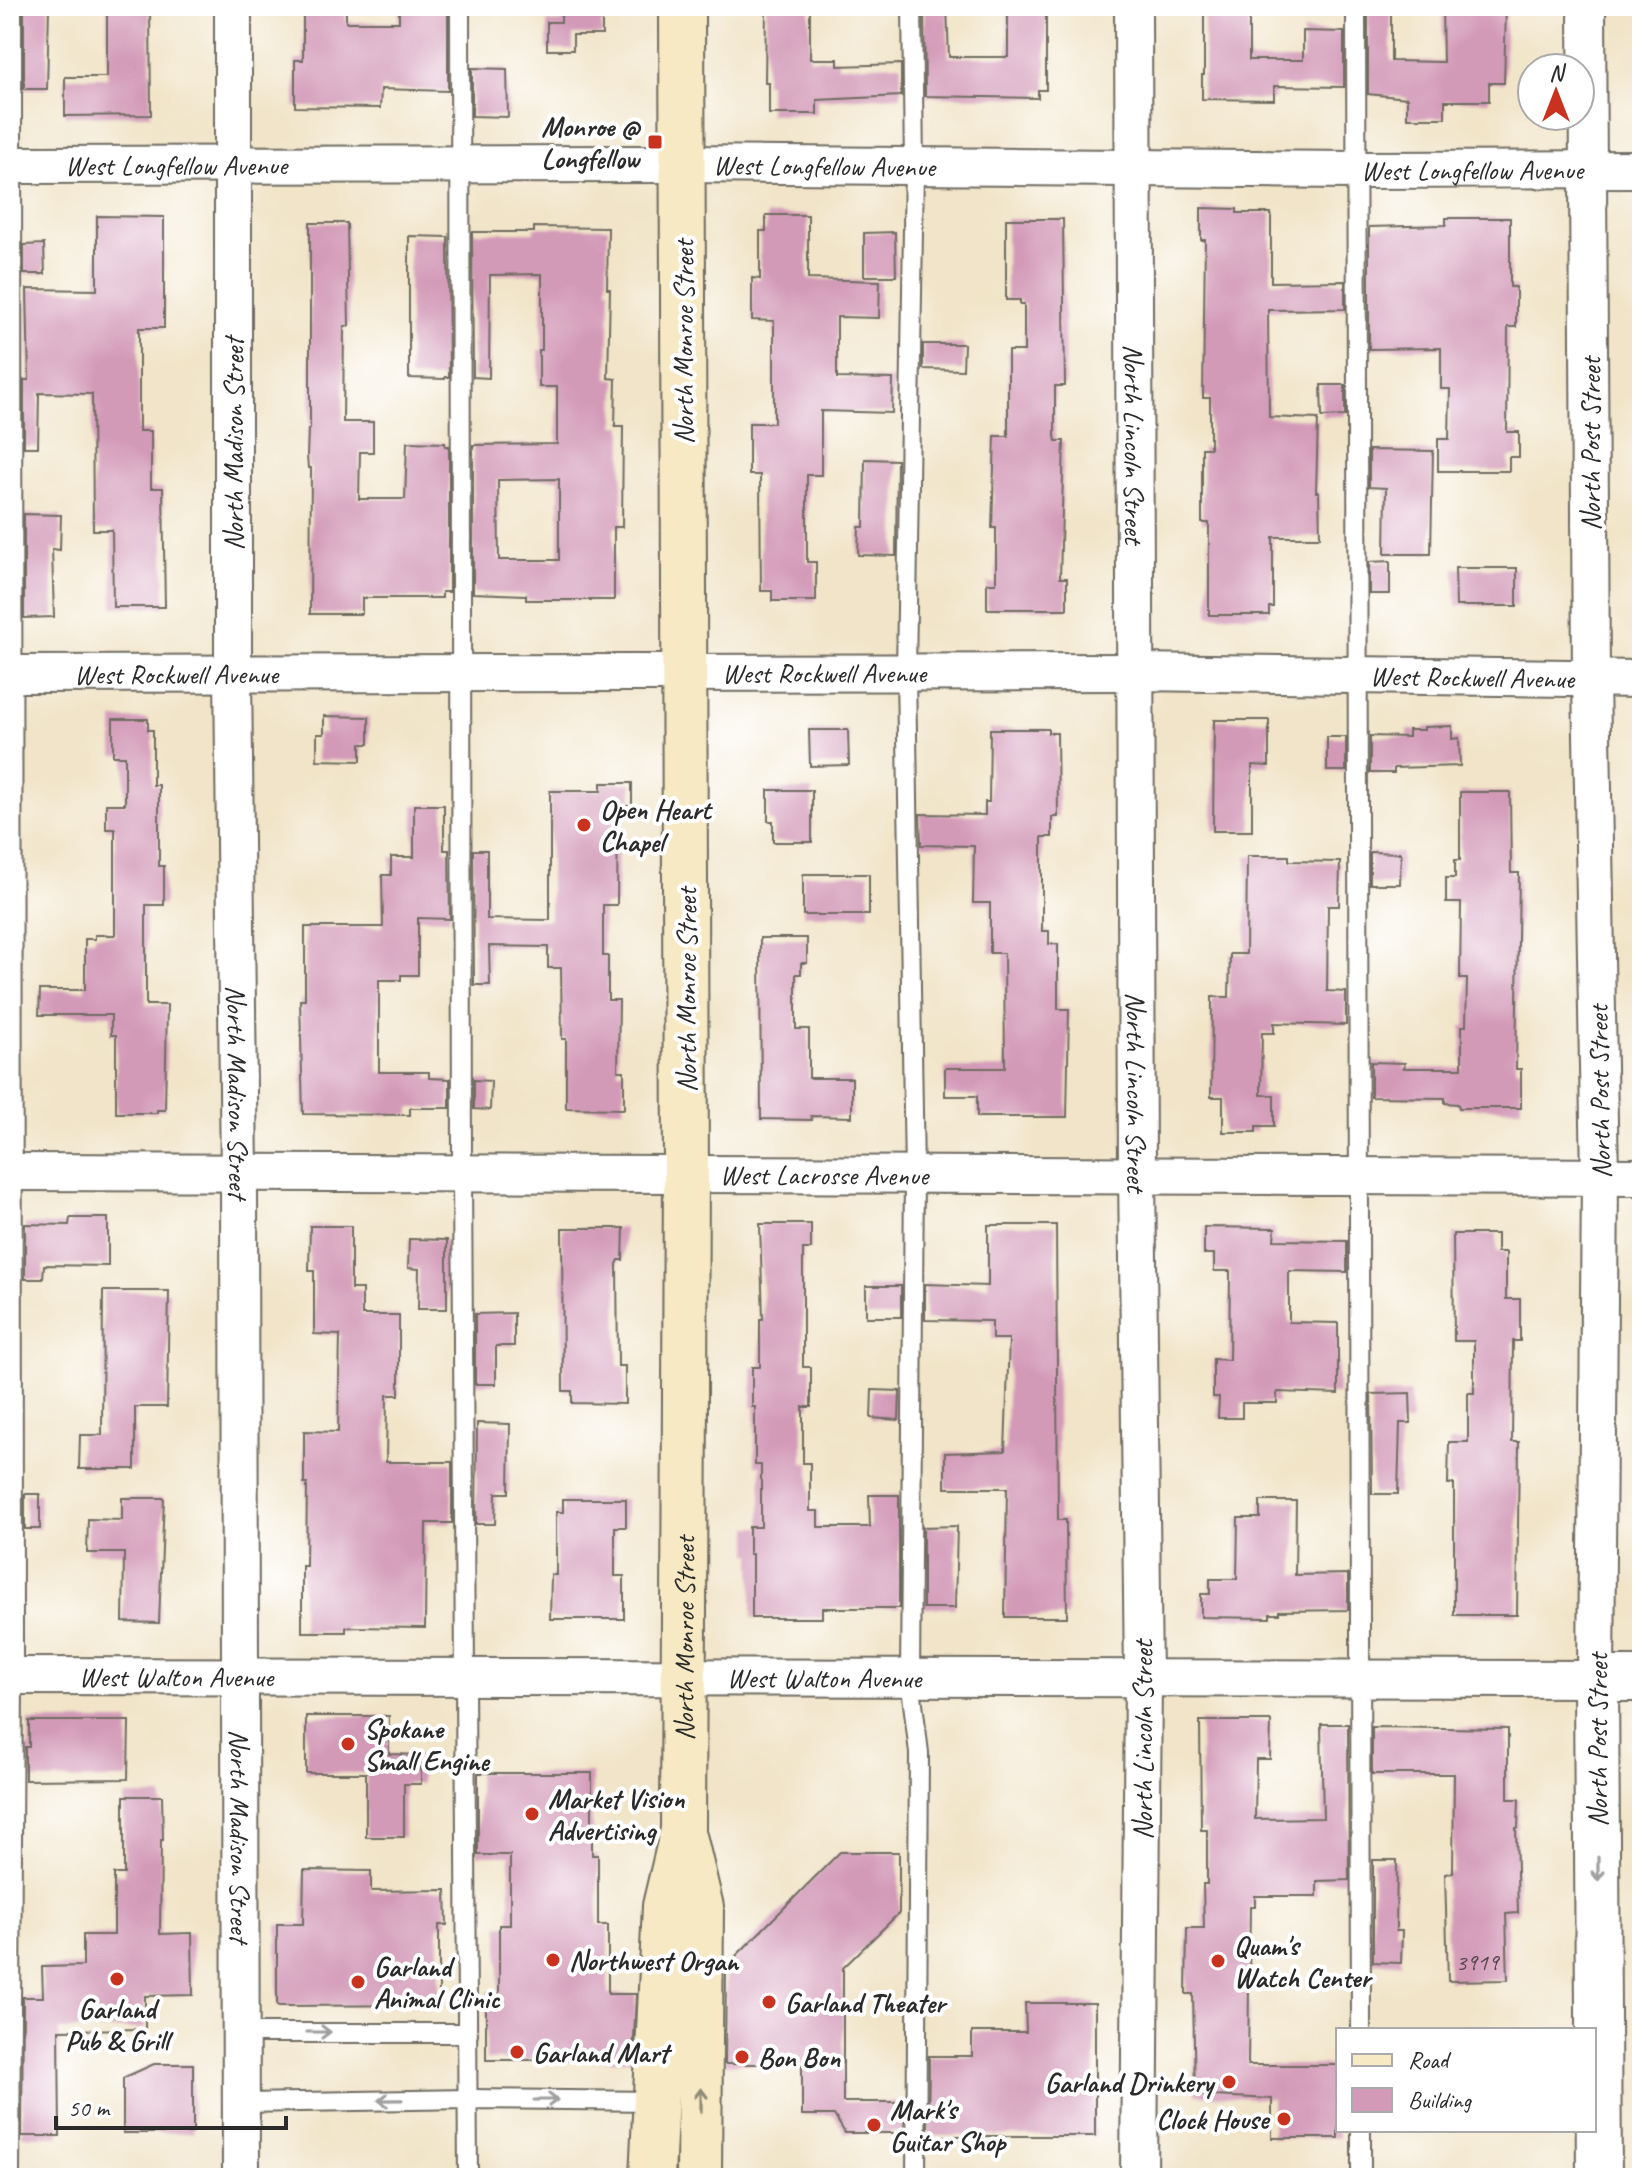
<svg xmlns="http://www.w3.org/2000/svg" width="1648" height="2184" viewBox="0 0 1648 2184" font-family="Caveat,sans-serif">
	<rect width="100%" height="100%" fill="#fff"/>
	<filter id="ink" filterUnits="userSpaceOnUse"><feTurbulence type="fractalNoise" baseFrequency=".0125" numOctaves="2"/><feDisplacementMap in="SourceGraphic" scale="16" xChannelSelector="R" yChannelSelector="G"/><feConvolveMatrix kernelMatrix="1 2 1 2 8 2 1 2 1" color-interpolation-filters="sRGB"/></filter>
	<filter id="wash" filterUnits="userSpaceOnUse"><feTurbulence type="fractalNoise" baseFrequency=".006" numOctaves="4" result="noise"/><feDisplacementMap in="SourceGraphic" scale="32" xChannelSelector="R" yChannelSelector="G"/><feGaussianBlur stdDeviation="1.8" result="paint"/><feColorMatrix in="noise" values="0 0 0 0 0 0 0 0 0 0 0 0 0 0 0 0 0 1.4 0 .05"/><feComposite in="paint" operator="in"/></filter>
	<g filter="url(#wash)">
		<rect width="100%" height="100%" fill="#f1e4c8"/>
		<g id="blocks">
			<!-- building -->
			<g fill="#d39ab8" fill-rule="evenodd">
				<polygon points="24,6 49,8 47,89 24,89"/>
				<polygon points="107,6 150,6 151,115 65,116 65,77 107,77"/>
				<polygon points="303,6 346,6 346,22 399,22 399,6 448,6 448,91 381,89 380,108 295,107 295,60 303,60"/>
				<polygon points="561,6 602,6 602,35 573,35 573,50 547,50 547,22 561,22"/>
				<polygon points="766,6 810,6 810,59 838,59 838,66 901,64 901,96 817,100 817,114 769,114 769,83 765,83"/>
				<polygon points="924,6 947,6 949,57 1008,57 1008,6 1046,6 1046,90 1038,90 1038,98 925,96"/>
				<polygon points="1204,6 1249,6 1249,60 1303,60 1303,31 1344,32 1344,87 1274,86 1274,100 1202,99 1202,75 1204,75"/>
				<polygon points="1368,6 1391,6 1391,61 1443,62 1442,6 1506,6 1504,83 1489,83 1489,101 1445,101 1445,118 1407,118 1407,98 1368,94"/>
				<polygon points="472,68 507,69 508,117 472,116"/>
				<polygon points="1201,208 1237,209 1237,213 1271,213 1271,282 1345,281 1345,309 1268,310 1269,417 1318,419 1316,492 1319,492 1320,537 1273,537 1273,607 1269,607 1269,615 1209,615 1209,523 1202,523 1202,448 1210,448 1210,398 1203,398 1205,240 1201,240"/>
				<polygon points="766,215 808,215 808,279 880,281 879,318 837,317 837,378 893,379 892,413 821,411 821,475 807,475 807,562 816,562 816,601 772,601 772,591 761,591 760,475 749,475 749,423 774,423 774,321 752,320 752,278 760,279 760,231 766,231"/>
				<polygon points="97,216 164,217 164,328 139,328 139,431 151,431 151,488 163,488 165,607 113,607 112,530 93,530 92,394 39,393 38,447 24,447 24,380 29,380 27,289 97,290"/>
				<polygon points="1446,218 1510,218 1510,287 1516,287 1516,327 1508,327 1507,432 1519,432 1519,457 1509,457 1509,471 1438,471 1438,439 1449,439 1450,389 1441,389 1441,348 1369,349 1369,227 1446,225"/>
				<polygon points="1006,219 1063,219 1065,386 1055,386 1055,436 1056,441 1064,441 1060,578 1067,578 1067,609 987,609 987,583 996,583 996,528 992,528 995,436 1008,436 1008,351 1024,351 1024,304 1020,304 1020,300 1006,300"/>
				<polygon points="310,223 347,223 349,326 344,326 343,422 373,422 373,452 360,452 359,499 405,499 407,442 445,443 445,446 449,446 449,592 442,592 442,598 362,598 362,614 310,614 311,468 308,468 307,456 308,429 310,429"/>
				<path d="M 534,227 L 608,228 L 607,289 L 610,289 L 608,378 L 616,379 L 615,426 L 623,426 L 622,527 L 614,527 L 614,600 L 526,600 L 526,595 L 473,593 L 473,445 L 557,444 L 557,387 L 539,387 L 539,350 L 542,350 L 542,274 L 490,275 L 489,378 L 473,377 L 472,232 L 534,232 ZM 559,479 L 559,560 L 499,560 L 498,480 Z"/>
				<polygon points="895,232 896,276 864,276 864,233"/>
				<polygon points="409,236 448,237 449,377 445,377 445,379 409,378"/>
				<polygon points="44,244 45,274 24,274 24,245"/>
				<polygon points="923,344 964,344 963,370 923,369"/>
				<polygon points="1321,385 1345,385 1345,416 1322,417"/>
				<polygon points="1369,450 1433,451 1431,554 1385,554 1386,488 1369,487"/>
				<polygon points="865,459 897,460 896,556 858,555 859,527 864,527"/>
				<polygon points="24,514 61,515 60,550 52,549 54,617 24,618"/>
				<polygon points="1390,561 1390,594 1369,594 1369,562"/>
				<polygon points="1455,568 1517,568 1517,606 1456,606"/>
				<polygon points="324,716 369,717 369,744 361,744 361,761 317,760 317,734 324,734"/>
				<polygon points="113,719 148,719 148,730 153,730 153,785 159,785 159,866 164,866 164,905 146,905 146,1005 167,1005 165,1110 157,1110 157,1113 116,1113 116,1035 111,1035 111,1015 39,1015 40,990 85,990 85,939 95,939 95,935 115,935 115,829 106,829 106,804 125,804 125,756 113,756"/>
				<polygon points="1214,720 1269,720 1269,766 1252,765 1252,831 1213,831"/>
				<polygon points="1452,726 1452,739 1459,738 1460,766 1394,768 1394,773 1370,773 1370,736 1408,737 1408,730 1424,730 1424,727"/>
				<polygon points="990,729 1048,729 1048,733 1057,733 1058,817 1052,817 1052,837 1042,837 1042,931 1049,931 1049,944 1058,944 1058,1009 1069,1009 1067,1117 977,1117 977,1096 945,1096 945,1068 1005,1068 1004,953 990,953 990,903 973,903 974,846 921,845 920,814 985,815 985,802 989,802"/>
				<polygon points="809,730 848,730 849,765 810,766"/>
				<rect x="1327" y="737" width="19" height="34"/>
				<polygon points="601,783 632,783 632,806 618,806 617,905 603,905 603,956 608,956 608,1000 619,1000 618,1071 624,1071 624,1109 566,1108 566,1039 562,1039 561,968 548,968 548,947 489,946 490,985 474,985 473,850 487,850 487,919 550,920 550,791 601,791"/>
				<polygon points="768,790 812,790 812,842 773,842 773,821 768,821"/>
				<polygon points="1460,792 1510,792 1511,873 1519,873 1516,1069 1521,1069 1521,1108 1459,1108 1458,1104 1445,1103 1445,1098 1371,1097 1371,1062 1405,1063 1404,1068 1462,1068 1462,1026 1466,1026 1467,979 1460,979 1461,903 1446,903 1446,878 1455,878 1455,860 1460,860"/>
				<polygon points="414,805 444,805 444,850 449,850 450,919 418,918 418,975 401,975 401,980 379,980 379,1072 429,1072 429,1078 450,1079 450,1108 410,1108 410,1115 303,1114 300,1000 305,1000 305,927 383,927 382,875 391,875 391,857 414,857"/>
				<polygon points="1370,852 1401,853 1400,884 1370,884"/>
				<polygon points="1247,856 1289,856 1289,861 1340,862 1339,906 1328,906 1327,991 1346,992 1346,1025 1274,1023 1274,1033 1262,1033 1261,1095 1274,1095 1274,1126 1256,1126 1256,1132 1223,1132 1223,1097 1211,1097 1212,997 1229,997 1230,954 1246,954"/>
				<rect x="803" y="874" width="66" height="41"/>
				<polygon points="760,938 807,938 807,963 801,963 801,974 796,974 796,1029 809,1029 809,1078 852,1078 852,1117 811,1116 812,1120 761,1119"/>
				<polygon points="474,1080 491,1081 490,1110 474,1109"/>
				<polygon points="70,1218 108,1218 108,1266 44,1265 43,1279 25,1279 25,1224 69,1225"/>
				<polygon points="760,1224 811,1224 811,1249 803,1249 803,1367 811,1367 811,1407 803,1407 803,1463 810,1463 810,1511 818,1511 818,1527 870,1527 869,1495 899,1495 899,1608 822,1608 822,1618 752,1618 752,1554 749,1554 749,1527 761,1527 761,1465 755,1465 755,1407 752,1407 752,1367 760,1367 760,1319 763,1319"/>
				<polygon points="988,1225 1056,1225 1058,1520 1066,1520 1067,1617 1005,1617 1007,1488 945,1488 945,1453 1005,1451 1009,1339 992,1339 992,1321 925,1320 925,1284 988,1286"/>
				<polygon points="310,1226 351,1226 351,1289 362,1289 362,1315 399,1315 399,1395 387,1395 386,1462 452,1462 452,1523 426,1523 425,1628 346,1627 346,1632 302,1632 302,1566 306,1566 307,1484 304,1484 304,1431 338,1432 340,1335 314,1334 314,1271 309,1271"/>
				<polygon points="1204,1227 1275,1228 1274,1240 1347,1241 1347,1272 1289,1271 1289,1322 1338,1323 1338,1394 1277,1392 1277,1403 1242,1403 1242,1418 1218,1418 1219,1397 1213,1397 1213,1359 1229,1360 1230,1271 1214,1271 1214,1254 1204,1254"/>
				<polygon points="562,1228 624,1228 623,1260 619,1260 617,1264 618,1366 625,1366 625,1404 572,1403 572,1391 563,1391"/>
				<polygon points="1453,1234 1497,1234 1497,1252 1506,1252 1506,1299 1520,1299 1520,1341 1513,1341 1512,1442 1519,1442 1517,1615 1454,1615 1454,1484 1448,1484 1449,1442 1468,1442 1468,1393 1474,1393 1474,1341 1454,1341"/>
				<polygon points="409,1239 447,1240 447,1309 418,1309 419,1269 408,1268"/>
				<rect x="866" y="1286" width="35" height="31"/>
				<polygon points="103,1291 169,1291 167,1407 135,1407 135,1469 79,1469 80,1435 102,1435"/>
				<polygon points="514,1313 514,1346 496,1346 496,1384 475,1384 475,1314"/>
				<polygon points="872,1390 900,1391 899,1420 871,1418"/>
				<polygon points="1410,1393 1411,1423 1400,1423 1398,1494 1372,1494 1371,1394"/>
				<polygon points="477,1423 510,1424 509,1493 496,1493 495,1524 476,1524"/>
				<rect x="25" y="1494" width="15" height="35"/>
				<polygon points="122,1498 164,1498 159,1623 123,1622 124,1553 87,1553 88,1519 122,1520"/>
				<polygon points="563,1499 626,1499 626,1527 615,1527 615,1576 624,1576 624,1619 550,1619 551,1575 556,1575 556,1512 563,1512"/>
				<polygon points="1260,1501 1296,1501 1295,1575 1348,1574 1348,1610 1279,1611 1279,1614 1270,1614 1270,1618 1201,1617 1201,1594 1210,1594 1210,1579 1237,1579 1238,1518 1260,1518"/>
				<polygon points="957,1526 955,1608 923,1608 923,1527"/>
				<polygon points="306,1716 389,1716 389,1754 421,1755 421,1784 404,1784 404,1837 366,1837 366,1773 306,1773"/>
				<polygon points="29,1721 129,1721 128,1779 25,1780 25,1747 29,1747"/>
				<polygon points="1200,1721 1271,1721 1270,1759 1256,1759 1255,1819 1323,1818 1321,1724 1348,1724 1349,1880 1317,1881 1317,1896 1255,1896 1255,1906 1250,1906 1248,2065 1338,2065 1338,2138 1272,2138 1272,2099 1195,2095 1193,1994 1186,1994 1187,1928 1204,1928 1203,1884 1207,1884 1207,1830 1201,1830"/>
				<polygon points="1372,1727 1508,1729 1508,1799 1519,1799 1518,1828 1516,1828 1518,1913 1506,1914 1508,1980 1448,1981 1445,1874 1453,1873 1454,1774 1372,1774"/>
				<polygon points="478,1773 592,1773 592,1855 598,1855 598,1925 608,1925 608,1994 636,1994 633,2060 486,2060 486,1994 499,1994 499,1925 510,1925 510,1855 478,1855"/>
				<polygon points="124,1796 162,1796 163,1840 161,1840 160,1934 192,1933 193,1995 145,1996 145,2029 59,2030 60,2136 22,2136 23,1997 43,1997 42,1967 83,1966 83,1935 114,1935 114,1874 124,1874"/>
				<polygon points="840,1852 899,1852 899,1913 843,1968 843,2102 905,2102 904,2133 845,2133 834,2115 802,2115 802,2064 725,2064 726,1966"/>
				<polygon points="1373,1860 1397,1860 1396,1931 1402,1931 1401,1963 1373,1962"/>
				<polygon points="304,1870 371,1871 371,1891 446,1890 447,1925 439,1925 439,2005 277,2006 277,1924 303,1924"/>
				<polygon points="1025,2003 1095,2003 1095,2136 928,2136 929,2056 972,2056 972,2032 1026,2032"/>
				<polygon points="154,2064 193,2064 193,2133 123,2133 123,2078"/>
			</g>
		</g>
	</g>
	<g filter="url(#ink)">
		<use href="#blocks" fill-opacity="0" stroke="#706c62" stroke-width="2"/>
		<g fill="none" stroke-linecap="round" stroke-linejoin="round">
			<!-- service casing -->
			<g stroke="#706c62" stroke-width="22">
				<g id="service">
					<polyline points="460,6 462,1174 468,2178"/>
					<polyline points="912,6 914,166 906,672 914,1174 910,1678 919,1753 916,2178"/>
					<polyline points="1356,6 1361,2030"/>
					<polyline points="241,2033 468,2033"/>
					<polyline points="241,2103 468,2099 656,2101"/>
					<polyline points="1361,2130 1361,2178"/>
					<polyline points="10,2178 13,1676 12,6"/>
				</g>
			</g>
			<!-- minor casing -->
			<g stroke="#706c62" stroke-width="40">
				<g id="minor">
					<path id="s1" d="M 233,6 L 233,675 L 239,1173 L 241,2178"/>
					<path id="s2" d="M 1133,6 L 1137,1174 L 1143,1678 L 1139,2178"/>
					<path id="s3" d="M 6,165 L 682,164 L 1357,170 L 1642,169"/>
					<path id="s4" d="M 6,674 L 1136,672 L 1642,679"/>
					<path id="s5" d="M 6,1172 L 1642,1177"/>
					<path id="s6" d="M 6,1676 L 1596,1679 L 1600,1177 L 1591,679 L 1587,6"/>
				</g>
			</g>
			<!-- tertiary casing -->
			<g stroke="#706c62" stroke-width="48">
				<polyline id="tertiary" points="1599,2178 1596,1679 1642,1679"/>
			</g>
			<!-- secondary casing -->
			<g stroke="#706c62" stroke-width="48">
				<g id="secondary">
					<polyline points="685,1840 701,1907 699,2178"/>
					<path id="s7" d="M 652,2178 L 665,1906 L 683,1830 L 686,1174 L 682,6"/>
				</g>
			</g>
			<!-- service -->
			<use href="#service" stroke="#fff" stroke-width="18"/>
			<!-- minor -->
			<use href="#minor" stroke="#fff" stroke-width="36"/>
			<!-- tertiary -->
			<use href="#tertiary" stroke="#fff" stroke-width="44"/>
			<!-- secondary -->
			<use href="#secondary" stroke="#f6e9c3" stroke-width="44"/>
		</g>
		<!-- one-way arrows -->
		<defs><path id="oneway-shaft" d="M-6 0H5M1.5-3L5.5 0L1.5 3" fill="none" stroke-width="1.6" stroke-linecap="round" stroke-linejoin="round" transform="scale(2)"/></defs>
		<g stroke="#a0a0a0">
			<use href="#oneway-shaft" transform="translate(1598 1869) rotate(90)"/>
			<use href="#oneway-shaft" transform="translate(319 2032)"/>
			<use href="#oneway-shaft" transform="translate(390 2100) rotate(179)"/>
			<use href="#oneway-shaft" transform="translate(546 2100)"/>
		</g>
		<use stroke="#908a77" href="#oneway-shaft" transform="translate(701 2100) rotate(-90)"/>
	</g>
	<!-- markers -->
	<g fill="#c8321e" stroke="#fff" stroke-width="3">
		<rect x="647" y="134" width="16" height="16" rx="4"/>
		<circle cx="584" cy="825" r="8"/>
		<circle cx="348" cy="1744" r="8"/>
		<circle cx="532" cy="1814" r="8"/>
		<circle cx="553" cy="1960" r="8"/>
		<circle cx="1218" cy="1961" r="8"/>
		<circle cx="117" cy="1979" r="8"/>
		<circle cx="358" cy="1982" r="8"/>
		<circle cx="769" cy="2002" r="8"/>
		<circle cx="517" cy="2052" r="8"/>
		<circle cx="742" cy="2057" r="8"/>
		<circle cx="1229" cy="2082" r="8"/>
		<circle cx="1284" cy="2119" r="8"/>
		<circle cx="874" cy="2125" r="8"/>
	</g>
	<g text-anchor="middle" stroke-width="8" stroke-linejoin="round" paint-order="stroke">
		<!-- number labels -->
		<g font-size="24" fill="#55474e">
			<text x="1477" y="1970">3919</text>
		</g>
		<!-- poi labels -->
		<g font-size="28" font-weight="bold" fill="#2b2b2b" stroke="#fff" text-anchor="start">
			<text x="639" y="136" text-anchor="end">Monroe @<tspan x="639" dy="32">Longfellow</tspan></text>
			<text x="600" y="819">Open Heart<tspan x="600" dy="32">Chapel</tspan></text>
			<text x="364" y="1738">Spokane<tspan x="364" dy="32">Small Engine</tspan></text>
			<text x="548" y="1808">Market Vision<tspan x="548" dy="32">Advertising</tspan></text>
			<text x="1234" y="1955">Quam's<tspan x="1234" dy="32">Watch Center</tspan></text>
			<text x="569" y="1970">Northwest Organ</text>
			<text x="374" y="1976">Garland<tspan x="374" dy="32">Animal Clinic</tspan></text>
			<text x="785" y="2012">Garland Theater</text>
			<text x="117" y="2018" text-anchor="middle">Garland<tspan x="117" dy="32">Pub &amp; Grill</tspan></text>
			<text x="533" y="2062">Garland Mart</text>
			<text x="758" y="2067">Bon Bon</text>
			<text x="1213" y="2092" text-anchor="end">Garland Drinkery</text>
			<text x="890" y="2119">Mark's<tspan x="890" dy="32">Guitar Shop</tspan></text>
			<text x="1268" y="2129" text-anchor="end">Clock House</text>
		</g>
		<!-- street labels -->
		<g font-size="28" fill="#2b2b2b" stroke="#fff">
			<text dy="10" stroke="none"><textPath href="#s3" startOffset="170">West Longfellow Avenue</textPath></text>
			<text dy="10" stroke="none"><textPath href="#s3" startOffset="818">West Longfellow Avenue</textPath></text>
			<text dy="10" stroke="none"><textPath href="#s3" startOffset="1466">West Longfellow Avenue</textPath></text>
			<text transform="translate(683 342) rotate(-90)" y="10">North Monroe Street</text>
			<text transform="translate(233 444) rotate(-90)" y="10">North Madison Street</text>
			<text dy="10" stroke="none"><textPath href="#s2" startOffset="438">North Lincoln Street</textPath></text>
			<text transform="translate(1590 444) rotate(-90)" y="10">North Post Street</text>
			<text dy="10" stroke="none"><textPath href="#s4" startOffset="818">West Rockwell Avenue</textPath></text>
			<text dy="10" stroke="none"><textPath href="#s4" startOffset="170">West Rockwell Avenue</textPath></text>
			<text dy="10" stroke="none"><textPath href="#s4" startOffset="1466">West Rockwell Avenue</textPath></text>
			<text transform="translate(686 990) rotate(-90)" y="10">North Monroe Street</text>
			<text dy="10" stroke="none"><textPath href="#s1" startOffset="1086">North Madison Street</textPath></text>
			<text dy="10" stroke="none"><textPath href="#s2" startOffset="1086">North Lincoln Street</textPath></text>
			<text transform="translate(1599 1092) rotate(-91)" y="10">North Post Street</text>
			<text dy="10" stroke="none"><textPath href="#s5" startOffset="818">West Lacrosse Avenue</textPath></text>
			<text dy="10" stroke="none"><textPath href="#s7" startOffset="542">North Monroe Street</textPath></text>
			<text dy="10" stroke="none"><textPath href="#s6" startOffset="170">West Walton Avenue</textPath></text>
			<text dy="10" stroke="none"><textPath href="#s6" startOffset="818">West Walton Avenue</textPath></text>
			<text transform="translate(1142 1740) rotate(-90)" y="10">North Lincoln Street</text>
			<text transform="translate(1597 1740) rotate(-90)" y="10">North Post Street</text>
			<text dy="10" stroke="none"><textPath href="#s1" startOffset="1830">North Madison Street</textPath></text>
		</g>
	</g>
	<!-- margin -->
	<rect width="1648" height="2184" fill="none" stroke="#fff" stroke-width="32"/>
	<!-- legend -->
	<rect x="1336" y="2028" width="260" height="104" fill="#ffffff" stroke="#aaaaaa" stroke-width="2"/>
	<rect x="1352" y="2054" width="40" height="12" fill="#f6e9c3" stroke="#aaaaaa" stroke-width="2"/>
	<text x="1408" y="2068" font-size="24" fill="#2b2b2b">Road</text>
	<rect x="1352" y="2088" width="40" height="24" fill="#d39ab8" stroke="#aaaaaa" stroke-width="2"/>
	<text x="1408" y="2108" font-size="24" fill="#2b2b2b">Building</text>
	<!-- north arrow -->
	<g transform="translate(1556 92)"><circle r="38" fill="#ffffff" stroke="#aaaaaa" stroke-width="2"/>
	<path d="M0-6L14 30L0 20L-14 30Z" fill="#c8321e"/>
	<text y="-12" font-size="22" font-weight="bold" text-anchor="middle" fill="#2b2b2b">N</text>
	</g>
	<!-- scale -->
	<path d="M56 2116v12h230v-12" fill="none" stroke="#2b2b2b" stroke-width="4"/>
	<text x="68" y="2116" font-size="24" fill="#2b2b2b" stroke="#ffffff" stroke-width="6" paint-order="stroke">50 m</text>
</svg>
